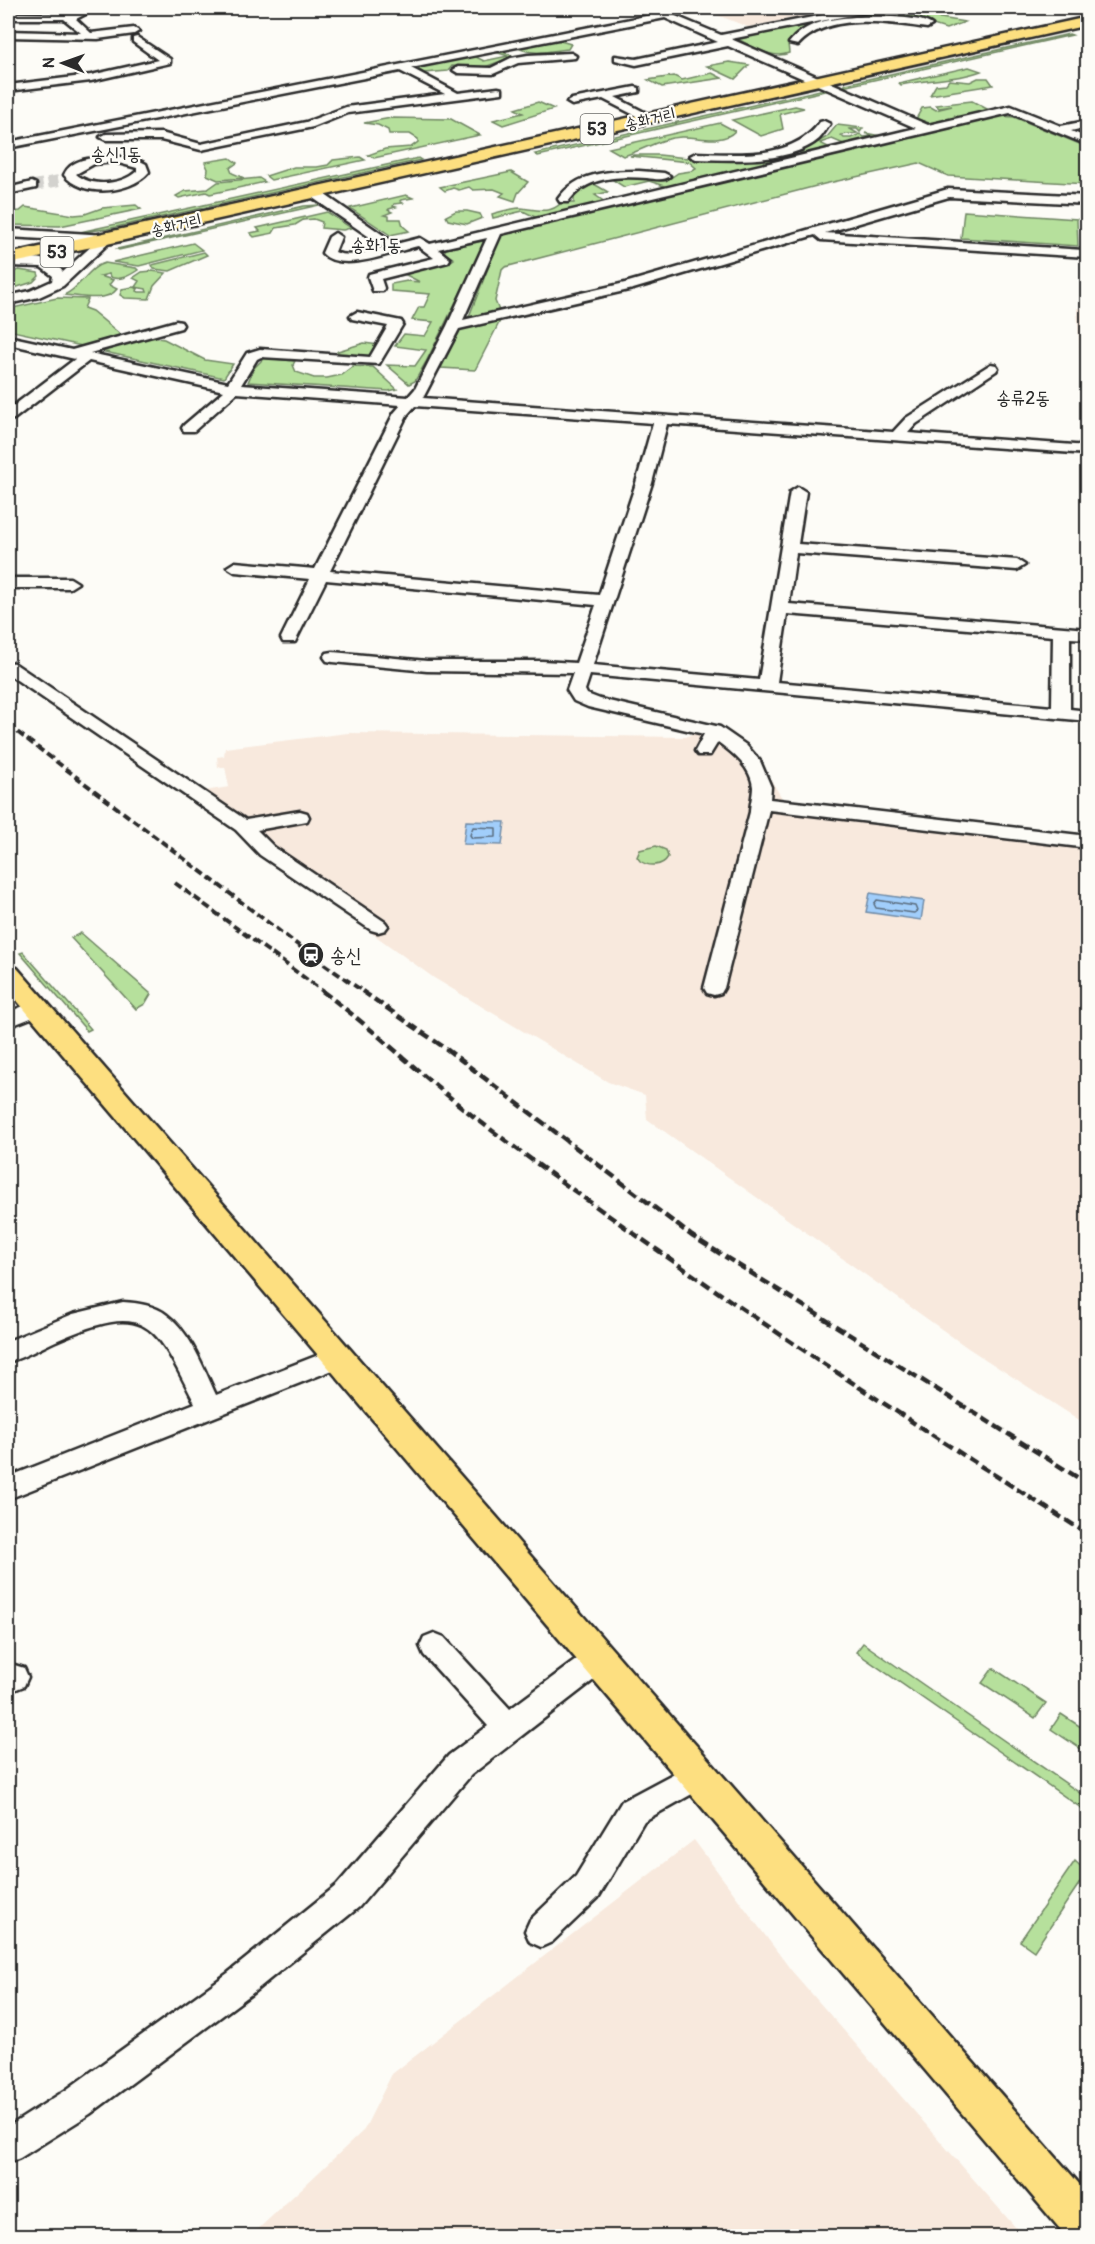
<svg xmlns="http://www.w3.org/2000/svg" width="1095" height="2244" viewBox="0 0 1095 2244" font-family="Pangolin,'Poor Story',sans-serif">
	<rect width="100%" height="100%" fill="#fdfcf7"/>
	<filter id="ink" filterUnits="userSpaceOnUse"><feTurbulence type="fractalNoise" baseFrequency=".0167" numOctaves="2"/><feDisplacementMap in="SourceGraphic" scale="12" xChannelSelector="R" yChannelSelector="G"/><feConvolveMatrix kernelMatrix="1 2 1 2 8 2 1 2 1" color-interpolation-filters="sRGB"/></filter>
	<g filter="url(#ink)">
		<!-- built -->
		<g fill="#f8e9dd">
			<polygon points="699,8 845,8 748,27"/>
			<polygon points="1077,308 1087,309 1087,445 1085,445"/>
			<polygon points="713,723 732,732 756,756 782,798 779,810 1087,847 1087,1425 968,1348 647,1119 645,1095 608,1082 434,978 259,852 223,821 203,807 204,791 229,787 225,767 218,767 217,757 224,756 225,748 348,733 686,737"/>
			<polygon points="694,1840 791,1970 1023,2236 258,2236 255,2232 364,2130 392,2074"/>
		</g>
		<!-- green -->
		<g fill="#b6e09c" stroke="#708664" stroke-width="1.5">
			<polygon points="884,8 915,8 910,13 965,22 946,29 901,15 881,18 826,20"/>
			<path d="M 808,23 L 814,25 L 796,33 L 788,43 L 789,53 C 772,60 753,46 737,39 Z"/>
			<polygon points="1069,34 1072,35 843,87 846,84"/>
			<path d="M 553,39 L 571,44 L 568,49 C 550,51 533,56 516,47 Z"/>
			<polygon points="497,50 514,56 485,67 452,66 448,71 424,73 415,67 477,55 480,56 476,57 484,61 508,56 495,52"/>
			<polygon points="729,62 749,65 735,79 707,66"/>
			<path d="M 969,67 L 981,71 C 959,80 927,79 901,85 L 899,83 Z"/>
			<polygon points="712,73 722,78 662,87 648,80 674,76 682,80"/>
			<polygon points="978,78 988,78 993,85 930,95 936,85 946,84 949,80 970,82"/>
			<polygon points="820,90 829,90 538,156 535,154"/>
			<polygon points="972,101 989,110 960,118 954,115 958,118 933,124 916,119 922,108 931,107 936,110 952,106 939,108 936,105"/>
			<polygon points="538,102 554,109 503,125 493,120 523,113 515,109"/>
			<polygon points="795,106 804,108 780,114 783,129 761,136 732,120"/>
			<polygon points="997,116 1014,117 1087,147 1087,184 948,176 919,163 824,184 505,267 502,270 495,301 500,313 468,319 501,235"/>
			<polygon points="391,118 451,119 480,135 374,158 368,155 385,149 411,147 418,142 418,139 410,134 389,134 388,130 378,125 364,123"/>
			<path d="M 720,123 L 735,131 C 722,145 698,136 681,137 C 660,138 642,151 623,156 L 609,148 Z"/>
			<polygon points="837,125 863,128 860,132 857,129 850,129 857,133 841,135 844,138 851,138 860,134 864,137 872,136 865,133 881,136 846,145 832,139 820,143 830,148 829,149 808,154 800,152 827,137"/>
			<polygon points="633,155 659,155 707,160 778,155 786,158 667,187 649,181 624,187 613,180 630,178 666,181 678,173 691,171 696,168 689,162 630,156"/>
			<polygon points="360,157 365,160 271,180 266,176 294,167 317,167 328,165 333,160"/>
			<polygon points="230,158 237,163 230,168 232,173 244,178 218,180 207,175 208,169 205,162"/>
			<polygon points="418,158 421,160 107,229 80,232"/>
			<polygon points="511,172 528,182 518,193 515,201 500,196 504,193 494,189 473,190 469,187 459,190 453,188 445,191 440,187"/>
			<polygon points="259,178 265,182 210,194 206,192 179,198 176,196 185,191 208,189 218,182"/>
			<path d="M 594,184 L 608,192 L 595,195 L 605,202 L 604,203 L 543,217 L 535,217 L 523,211 L 493,218 L 492,214 C 500,212 512,208 520,208 C 533,209 550,215 561,203 L 574,203 L 574,195 L 583,187 Z"/>
			<polygon points="406,195 413,198 401,200 400,201 403,203 394,204 393,206 396,207 389,209 388,210 392,212 384,215 389,216 389,219 401,219 403,226 409,231 390,235 350,208"/>
			<polygon points="136,205 141,209 60,226 8,225 8,212 20,211 25,207 74,215 85,214 102,208"/>
			<polygon points="319,205 119,250 117,249 304,206"/>
			<polygon points="456,211 467,211 480,214 482,218 467,224 448,220 446,216"/>
			<polygon points="964,211 1077,219 1078,246 961,238"/>
			<polygon points="327,212 351,228 343,230 321,228 322,222 314,219 303,220 295,225 276,228 273,233 254,237 250,233 260,231 257,228"/>
			<polygon points="483,241 485,243 426,362 415,381 409,384 387,365 415,366 426,350 395,346 404,334 425,336 433,322 412,320 419,307 424,307 430,294 391,291 391,284 407,281 420,282 404,274 448,263 454,259 444,252 446,249"/>
			<polygon points="193,243 202,250 139,266 113,262"/>
			<polygon points="204,252 207,255 170,271 154,269 152,265"/>
			<path d="M 105,263 L 136,268 L 138,270 C 129,276 120,281 110,277 L 109,274 L 100,276 L 113,280 L 109,285 L 117,289 C 107,303 80,296 64,295 C 81,288 88,267 105,263 Z"/>
			<polygon points="19,270 38,273 39,276 33,282 8,290 8,273"/>
			<polygon points="152,271 166,273 154,286 149,299 125,298 120,295 122,289 133,287 138,289 137,291 139,292 147,292 146,289 135,287 139,281 133,278 142,272"/>
			<polygon points="57,298 88,299 84,308 92,311 121,335 82,346 8,330 8,309"/>
			<polygon points="501,319 475,370 441,368 460,330"/>
			<polygon points="150,337 164,339 205,360 233,364 224,378 100,351 101,349"/>
			<polygon points="364,343 379,345 367,358 334,355 338,351"/>
			<polygon points="264,358 295,361 293,365 296,372 314,378 327,378 341,375 353,366 373,367 397,389 389,391 248,382 254,368"/>
			<path d="M 656,846 L 666,850 L 668,857 C 662,867 649,867 640,861 L 637,857 L 640,850 Z"/>
			<polygon points="81,933 151,994 145,1004 136,1009 71,938"/>
			<polygon points="23,952 91,1029 87,1031 20,953"/>
			<polygon points="863,1643 1087,1798 1087,1812 856,1652"/>
			<polygon points="993,1668 1046,1703 1035,1718 982,1683"/>
			<polygon points="1061,1714 1087,1731 1087,1753 1051,1729"/>
			<polygon points="1075,1861 1087,1872 1034,1951 1020,1941"/>
		</g>
		<!-- water -->
		<g fill="#a1cefb" stroke="#728da8" stroke-width="1.5">
			<polygon points="466,821 505,822 502,845 463,844"/>
			<polygon points="870,893 924,901 921,920 866,912"/>
		</g>
		<g fill="none" stroke-linecap="round" stroke-linejoin="round">
			<!-- shore -->
			<g stroke="#5a6c7e" stroke-width="1.5">
				<polygon points="473,827 496,828 496,837 472,838 470,835"/>
				<polygon points="877,900 915,906 917,911 914,913 876,908 874,904"/>
			</g>
			<!-- minor-tunnel -->
			<polyline stroke="#d3d2ce" stroke-width="11" stroke-dasharray="11 5" stroke-linecap="butt" points="32,186 61,180"/>
			<!-- minor casing -->
			<g stroke="#2b2b2b" stroke-width="5">
				<g id="minor">
					<polygon points="85,8 97,8 76,19 91,33 134,28 139,31 134,34 98,39 8,37 8,31 81,33 64,19 8,19 8,13 70,14"/>
					<path d="M 859,8 L 876,8 L 871,11 L 731,39 L 928,125 L 1011,106 L 1061,126 L 1081,122 L 1088,116 L 1088,127 L 1071,131 L 1088,138 L 1088,145 L 1010,113 L 501,234 L 463,320 L 625,283 L 948,189 L 1088,196 L 1088,204 L 949,197 L 825,233 L 1083,250 L 1087,251 L 1087,257 L 821,240 L 815,235 L 633,289 L 459,329 L 423,398 L 893,432 L 906,418 L 991,364 L 996,365 L 998,368 L 996,371 L 916,424 L 908,433 L 1088,446 L 1088,454 L 667,424 L 652,483 L 593,665 L 759,680 L 790,492 L 798,487 L 806,492 L 798,544 L 1017,560 L 1025,565 L 1017,570 L 796,553 L 789,604 L 1088,629 L 1088,639 L 1070,638 L 1070,709 L 1088,711 L 1088,721 L 590,675 L 585,690 L 587,694 L 600,699 L 720,727 L 746,745 L 760,761 L 771,787 L 770,799 L 1088,836 L 1088,848 L 769,810 L 724,988 L 721,993 L 714,995 L 707,993 L 704,988 L 750,812 C 750,805 753,795 753,787 C 751,767 733,753 718,742 L 710,755 L 698,755 L 695,751 L 704,734 L 588,707 L 574,701 L 567,690 L 573,673 L 427,671 L 333,662 L 327,661 L 324,657 L 327,653 L 333,652 L 427,661 L 542,661 L 576,663 L 596,605 L 326,580 L 295,642 L 283,642 L 281,638 L 310,579 L 235,572 L 227,567 L 235,562 L 315,569 L 394,413 L 401,405 L 237,393 L 194,431 L 184,431 L 182,428 L 184,425 L 224,391 L 89,361 L 14,419 L 9,420 L 8,410 L 75,359 L 8,344 L 8,336 L 72,350 L 176,321 L 181,322 L 183,325 L 181,328 L 90,353 L 228,383 L 247,353 L 260,349 L 370,357 L 388,326 L 352,319 L 350,316 L 357,312 L 401,321 L 403,324 L 379,364 L 261,357 L 257,359 L 241,385 L 408,397 L 415,389 L 447,326 L 487,238 L 438,249 L 450,259 L 448,262 L 381,279 L 384,288 L 383,291 L 373,291 L 368,277 L 369,274 L 434,258 L 418,246 C 394,252 341,274 322,253 L 329,237 L 335,233 L 341,237 L 335,252 C 350,259 369,251 384,247 L 310,196 L 310,190 L 318,190 L 396,244 L 420,238 L 430,244 L 916,128 L 728,46 L 636,65 L 615,60 L 615,56 L 636,59 L 718,42 L 665,18 L 411,68 L 458,93 L 498,88 L 502,89 L 502,93 L 348,113 L 313,127 L 201,150 L 161,140 L 106,140 L 100,137 L 106,134 L 161,133 L 201,144 L 306,122 L 346,107 L 445,94 L 400,71 L 8,148 L 8,142 L 666,12 L 721,35 ZM 415,406 L 653,423 L 636,483 L 599,595 L 330,571 L 407,415 ZM 787,614 L 1053,636 L 1052,707 L 777,682 Z"/>
					<path d="M 855,17 C 874,17 917,15 932,25 L 927,28 C 887,22 828,12 798,45 L 789,43 C 806,22 829,19 855,17 Z"/>
					<polygon points="137,37 170,59 170,63 91,81 8,91 8,85 91,75 158,60 133,42 133,38"/>
					<polygon points="571,53 576,56 575,58 518,63 493,74 458,73 453,70 458,67 491,68 511,58 528,55"/>
					<polygon points="635,87 639,88 639,92 615,97 652,116 652,120 644,120 603,99 572,105 567,102 572,99"/>
					<path d="M 824,121 L 830,124 C 826,129 823,135 819,139 C 790,164 731,160 696,159 L 690,156 L 696,153 C 738,154 793,160 820,122 Z"/>
					<path d="M 115,156 L 138,160 L 146,164 L 149,172 C 130,194 83,198 64,175 C 71,157 99,157 115,156 ZM 115,162 L 137,168 L 137,171 C 122,185 92,188 76,174 L 94,164 Z"/>
					<path d="M 639,171 L 664,173 L 670,176 C 664,181 655,179 647,178 C 618,176 587,176 568,202 L 560,202 L 558,199 C 577,172 608,171 639,171 Z"/>
					<polygon points="32,182 36,184 36,188 8,194 8,188"/>
					<path d="M 8,229 L 107,235 L 113,239 L 63,286 L 39,297 L 8,304 L 8,296 L 30,291 L 52,281 L 53,276 L 41,267 L 9,266 L 9,260 C 26,256 52,256 63,272 L 96,242 L 8,237 Z"/>
					<polygon points="8,578 70,578 78,583 70,588 8,588"/>
					<polygon points="8,662 14,663 246,820 300,811 307,813 309,817 307,821 257,830 274,847 385,922 388,926 385,930 378,932 371,930 260,855 236,830 8,674"/>
					<polygon points="37,1001 44,1003 48,1008 44,1013 8,1027 8,1012"/>
					<path d="M 123,1302 C 138,1303 155,1305 167,1315 C 191,1333 204,1369 216,1395 L 339,1347 L 348,1350 L 352,1357 L 348,1364 L 8,1499 L 8,1477 L 195,1403 C 155,1326 150,1299 58,1340 C 42,1347 25,1357 8,1362 L 8,1341 L 73,1314 Z"/>
					<polygon points="434,1633 444,1637 510,1709 588,1651 598,1647 608,1651 612,1660 608,1669 471,1775 359,1907 250,1995 90,2114 20,2158 8,2163 8,2127 66,2090 228,1973 337,1885 449,1755 488,1726 424,1655 420,1646 424,1637"/>
					<polygon points="8,1663 24,1668 28,1677 24,1686 14,1690 8,1689"/>
					<polygon points="697,1761 708,1765 712,1775 708,1785 644,1821 598,1898 552,1942 541,1947 530,1942 525,1931 530,1920 576,1876 622,1801"/>
				</g>
			</g>
			<!-- major casing -->
			<g stroke="#2b2b2b" stroke-width="5">
				<g id="major">
					<polygon points="1088,17 1088,25 107,244 8,264 8,254"/>
					<polygon points="8,966 17,968 1088,2194 1088,2236 1066,2236 8,990"/>
				</g>
			</g>
			<!-- minor -->
			<use href="#minor" fill="#fdfcf7" fill-rule="evenodd"/>
			<!-- major -->
			<use href="#major" fill="#fddf80" fill-rule="evenodd"/>
			<!-- rail-far1 -->
			<g stroke="#2b2b2b" stroke-width="4" stroke-dasharray="8 4" stroke-linecap="butt">
				<polyline points="8,725 311,955 364,992"/>
				<polyline points="175,883 324,992"/>
			</g>
			<!-- rail -->
			<g stroke="#2b2b2b" stroke-width="4.5" stroke-dasharray="10 4.5" stroke-linecap="butt">
				<path d="M 322,991 C 379,1033 429,1083 486,1126 C 680,1271 882,1405 1088,1534"/>
				<polyline points="362,991 445,1048 692,1236 1088,1484"/>
			</g>
		</g>
	</g>
	<!-- icons -->
	<defs>
		<g id="station-disc" transform="scale(1.35)"><circle r="9.5" fill="#2b2b2b" stroke="#fdfcf7"/><path d="M-3-6H3Q5-6 5-4V2Q5 4 3 4L4.5 6H3L1.5 4h-3L-3 6H-4.5L-3 4Q-5 4-5 2V-4Q-5-6-3-6ZM-3.5-4v3h7v-3ZM-3.5 1v1.5H-2V1ZM2 1v1.5H3.5V1Z" fill="#fff"/></g>
	</defs>
	<g fill-rule="evenodd">
		<use href="#station-disc" x="311" y="955"/>
	</g>
	<g text-anchor="middle" stroke-width="4.5" stroke-linejoin="round" paint-order="stroke">
		<!-- far-street labels -->
		<g font-size="16" fill="#2b2b2b" stroke="#fdfcf7">
			<text transform="translate(650 118) rotate(-13)" y="6">송화거리</text>
			<text transform="translate(176 224) rotate(-13)" y="6">송화거리</text>
		</g>
		<!-- shield labels -->
		<g fill="#fdfcf7" stroke="#6a6a68" stroke-width="1.5">
			<rect x="580.5" y="114" width="33" height="30" rx="4.5"/>
			<rect x="40.5" y="237" width="33" height="30" rx="4.5"/>
		</g>
		<g font-size="18" font-weight="bold" fill="#2b2b2b">
			<text x="597" y="135">53</text>
			<text x="57" y="258">53</text>
		</g>
		<!-- far-quarter labels -->
		<g font-size="18" fill="#2b2b2b" stroke="#fdfcf7">
			<text x="116" y="160">송신1동</text>
			<text x="376" y="251">송화1동</text>
			<text x="1023" y="404">송류2동</text>
		</g>
		<!-- poi labels -->
		<g font-size="20" fill="#2b2b2b" stroke="#fdfcf7" text-anchor="start">
			<text x="330" y="962">송신</text>
		</g>
	</g>
	<!-- margin -->
	<rect width="1095" height="2244" fill="none" stroke="#fdfcf7" stroke-width="30"/>
	<rect x="15" y="15" width="1065" height="2214" fill="none" stroke="#2b2b2b" stroke-width="2" filter="url(#ink)"/>
	<!-- north arrow -->
	<g transform="translate(63 63) rotate(271)" stroke="#fdfcf7" stroke-width="4.5" paint-order="stroke">
	<path d="M0-4.5L10 22L0 15L-10 22Z" fill="#2b2b2b"/>
	<text y="-9" font-size="16" font-weight="bold" text-anchor="middle" fill="#2b2b2b">N</text>
	</g>
</svg>
